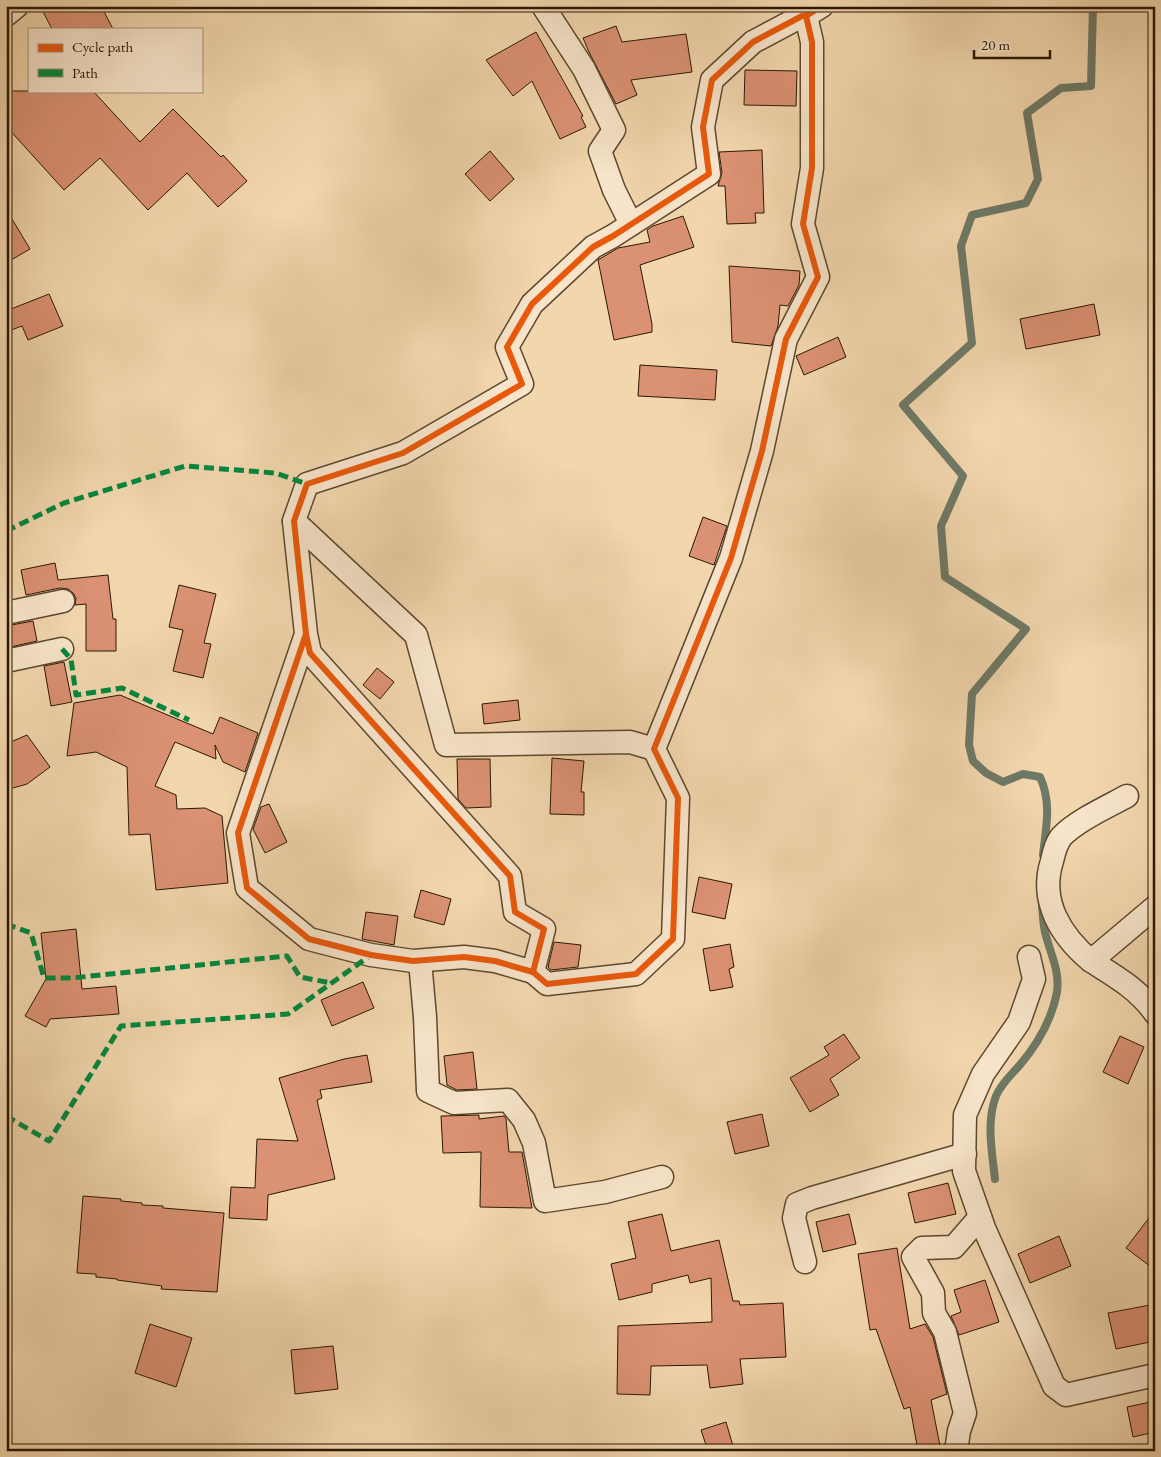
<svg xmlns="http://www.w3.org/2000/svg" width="1161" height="1457" viewBox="0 0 1161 1457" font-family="'EB Garamond',serif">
	<rect width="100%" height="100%" fill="#f2d6ad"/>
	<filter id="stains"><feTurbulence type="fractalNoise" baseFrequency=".004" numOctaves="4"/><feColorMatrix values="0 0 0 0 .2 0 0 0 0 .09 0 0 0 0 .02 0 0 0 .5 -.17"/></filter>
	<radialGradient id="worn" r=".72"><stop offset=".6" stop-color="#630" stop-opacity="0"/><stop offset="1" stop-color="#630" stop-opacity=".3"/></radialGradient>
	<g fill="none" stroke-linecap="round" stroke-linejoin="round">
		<!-- stream -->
		<g stroke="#6e7966" stroke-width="8">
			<path d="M 1043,855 C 1046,827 1052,803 1040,777 L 1023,774 L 1003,782 L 986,773 L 973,761 L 969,745 L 972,694 L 1026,629 L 945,577 L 941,526 L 963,476 L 903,405 L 972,343 L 961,246 L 972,215 L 1026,203 L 1038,179 L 1027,113 L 1061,88 L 1091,86 L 1093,6"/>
			<path d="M 995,1179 C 992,1152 986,1122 996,1096 C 1001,1084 1011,1075 1019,1066 C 1037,1045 1052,1019 1057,992 C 1060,970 1050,953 1045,932 C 1043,924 1043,915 1042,906"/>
		</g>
	</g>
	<!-- building -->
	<g fill="#db9173" stroke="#2b1804">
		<polygon points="40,6 101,6 113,29 52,29"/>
		<polygon points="616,26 622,42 686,34 692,72 631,80 637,95 616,104 589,52 583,38"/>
		<polygon points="536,32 583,116 581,117 586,127 560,139 532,81 513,96 486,60"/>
		<polygon points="745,70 797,71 796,106 744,105"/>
		<polygon points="6,91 93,91 140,142 173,109 221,157 223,155 247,181 218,207 187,173 148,210 100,158 64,190 6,126"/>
		<polygon points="762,150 764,213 755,213 756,223 727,224 725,186 718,186 722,173 719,152"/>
		<polygon points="490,151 514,179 490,201 465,174"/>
		<polygon points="6,209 30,249 6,263"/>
		<polygon points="683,216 694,247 640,265 652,324 652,332 614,340 598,260 618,248 650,242 647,230 653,226"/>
		<polygon points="729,266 800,271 799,285 788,306 780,305 778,326 771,346 732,342"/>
		<polygon points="49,294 63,326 28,340 22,326 6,332 6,311"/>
		<polygon points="1094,304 1100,335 1026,349 1020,319"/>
		<polygon points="838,337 846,357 804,375 796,356"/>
		<polygon points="640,365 717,370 715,400 638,396"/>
		<polygon points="703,517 727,526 714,565 689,556"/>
		<polygon points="55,563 58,580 108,575 113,619 116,619 116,651 86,651 86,604 75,605 76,598 73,593 68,589 60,588 26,595 21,570"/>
		<polygon points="179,585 216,594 204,643 211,644 203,678 173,671 183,630 169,627"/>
		<polygon points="33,621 37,641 6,648 6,626"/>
		<polygon points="64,662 72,702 51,706 44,666"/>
		<polygon points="377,668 394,682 380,699 363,685"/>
		<polygon points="120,695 213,734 220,717 258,733 245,772 223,762 215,745 216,759 175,742 155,786 176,795 177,809 205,808 222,816 228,883 156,890 150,834 129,835 127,767 96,752 67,756 74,703"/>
		<polygon points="518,700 520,720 484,724 482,704"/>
		<polygon points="27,735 50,767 27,784 6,790 6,744"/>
		<polygon points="552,758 584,761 581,792 584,792 584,815 550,814"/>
		<polygon points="457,759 490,759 491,807 466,808 458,799"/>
		<polygon points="269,804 287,842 265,853 253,829 261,807"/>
		<polygon points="699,877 732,884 725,919 692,912"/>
		<polygon points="421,890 451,899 444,925 414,917"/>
		<polygon points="366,912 398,916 394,945 362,939"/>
		<polygon points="76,929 82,989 116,986 119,1014 50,1019 46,1027 25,1016 46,979 41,933"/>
		<polygon points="554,942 581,945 578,967 551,970 548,967"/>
		<polygon points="730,944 734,967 729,969 733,987 710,991 703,949"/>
		<polygon points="363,982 374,1008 332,1026 321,1000"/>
		<polygon points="844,1034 860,1058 830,1079 839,1095 810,1112 790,1078 829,1055 824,1047"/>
		<polygon points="1120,1036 1144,1047 1128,1084 1103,1072"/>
		<polygon points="473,1052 477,1089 457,1090 447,1085 444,1056"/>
		<polygon points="367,1055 372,1082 320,1090 322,1098 317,1100 335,1179 268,1195 267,1220 229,1218 231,1187 255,1188 257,1139 298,1141 279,1078 344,1059"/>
		<polygon points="762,1114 769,1146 735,1154 727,1122"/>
		<polygon points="479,1115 479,1119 504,1116 506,1119 509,1152 522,1152 532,1208 480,1207 481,1152 443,1153 441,1116"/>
		<polygon points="948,1183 956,1214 915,1223 908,1193"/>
		<polygon points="83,1196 121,1199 121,1201 142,1203 142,1205 163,1206 163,1208 224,1213 217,1292 161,1289 162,1286 117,1280 117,1279 96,1277 96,1274 77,1273"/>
		<polygon points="1155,1210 1155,1270 1126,1248"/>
		<polygon points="662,1214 671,1251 719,1240 733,1301 739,1301 740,1305 783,1303 786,1357 740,1359 743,1384 710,1388 707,1365 651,1366 650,1395 617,1394 618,1326 712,1322 711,1278 690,1283 688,1275 652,1284 652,1292 619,1300 611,1264 636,1258 628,1222"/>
		<polygon points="849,1214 856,1244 823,1252 816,1222"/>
		<polygon points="1059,1236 1071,1266 1030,1283 1018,1254"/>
		<polygon points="897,1248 910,1329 925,1324 933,1337 947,1394 931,1400 941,1451 918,1451 910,1407 904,1409 876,1329 870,1330 858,1254"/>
		<polygon points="985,1280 999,1322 959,1335 951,1316 961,1312 954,1290"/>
		<polygon points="1150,1305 1155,1325 1155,1341 1116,1349 1108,1313"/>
		<polygon points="150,1324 192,1338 176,1387 135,1373"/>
		<polygon points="333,1346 338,1389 295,1394 291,1350"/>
		<polygon points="1155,1401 1155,1432 1133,1437 1127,1407"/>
		<polygon points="726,1422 733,1446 718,1451 708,1451 701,1430"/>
	</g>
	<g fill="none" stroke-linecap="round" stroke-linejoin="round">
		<!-- minor casing -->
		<g stroke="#5d482e" stroke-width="25">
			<g id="minor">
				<polyline points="543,6 584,69 614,130 600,151 614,190 631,224"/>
				<polyline points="6,15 17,6"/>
				<polyline points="294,521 416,635 446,745 630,742 654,749"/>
				<polyline points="6,613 63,601"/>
				<polyline points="306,634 310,653 510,876 515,912 544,929 533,972 495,961 464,957 413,961 371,955 309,939 247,888 238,833 306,634 294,521 307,484 403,453 522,384 507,347 532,304 593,247 613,236 709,174 703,127 712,80 753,42 802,16 806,16 822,6"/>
				<polyline points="6,661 62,649"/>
				<path d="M 1155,907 L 1091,961 C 1115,976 1138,989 1155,1013"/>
				<polyline points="1029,957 1034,979 1019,1022 983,1074 965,1115 964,1171 984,1228 1054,1386 1066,1395 1155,1375"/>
				<polyline points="420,961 425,1017 428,1091 454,1103 508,1100 524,1120 534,1143 545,1201 605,1192 662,1177"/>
				<path d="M 1091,961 C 1061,936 1039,901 1052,861 C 1054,852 1056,843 1062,836 C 1078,820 1107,807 1127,796"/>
				<polyline points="533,972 547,984 636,974 673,939 678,798 654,749 731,558 762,451 786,339 818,277 803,224 812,168 812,42 806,16"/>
				<polyline points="805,1262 794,1218 797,1204 812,1198 965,1154"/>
				<polyline points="956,1451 959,1431 965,1413 945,1332 934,1313 933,1293 913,1257 922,1248 954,1247 980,1217"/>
			</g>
		</g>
		<!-- minor -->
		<use href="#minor" stroke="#f7e4ca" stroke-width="22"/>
		<!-- quiet -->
		<g stroke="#00873e" stroke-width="5" stroke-dasharray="10 5" stroke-linecap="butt">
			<polyline points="6,531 64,503 185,466 275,473 307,484"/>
			<polyline points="62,649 71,659 76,695 122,688 189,720"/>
			<polyline points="6,924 31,933 44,978 72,978 287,956 300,977 331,983"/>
			<polyline points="6,1116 49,1141 121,1026 288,1014 371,955"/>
		</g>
		<!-- cycleway casing -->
		<g stroke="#f7e4ca" stroke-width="9">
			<g id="cycleway">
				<polyline points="306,634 310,653 510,876 515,912 544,929 533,972 495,961 464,957 413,961 371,955 309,939 247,888 238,833 306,634 294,521 307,484 403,453 522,384 507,347 532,304 593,247 613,236 709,174 703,127 712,80 753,42 802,16 806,16 822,6"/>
				<polyline points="533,972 547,984 636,974 673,939 678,798 654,749 731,558 762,451 786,339 818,277 803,224 812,168 812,42 806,16"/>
			</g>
		</g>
		<!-- cycleway -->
		<use href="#cycleway" stroke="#e8590c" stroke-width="6"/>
	</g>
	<!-- margin -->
	<rect width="1161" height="1457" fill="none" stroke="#f2d6ad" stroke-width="25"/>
	<rect x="8" y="8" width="1146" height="1442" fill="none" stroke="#2b1804" stroke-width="2.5"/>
	<rect x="12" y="12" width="1136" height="1432" fill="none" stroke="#2b1804"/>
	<!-- legend -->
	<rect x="28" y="28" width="175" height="65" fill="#f7e4ca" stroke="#a5927b"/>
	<rect x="38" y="44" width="25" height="8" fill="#e8590c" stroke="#a5927b"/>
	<text x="72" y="52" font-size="15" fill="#2b1804">Cycle path</text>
	<rect x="38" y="69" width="25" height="8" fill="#00873e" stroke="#a5927b"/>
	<text x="72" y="78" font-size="15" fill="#2b1804">Path</text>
	<!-- scale -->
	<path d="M974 50v8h76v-8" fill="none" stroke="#2b1804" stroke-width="2.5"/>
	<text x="981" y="50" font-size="15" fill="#2b1804" stroke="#f7e4ca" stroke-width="4" paint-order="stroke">20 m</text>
	<rect width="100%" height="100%" filter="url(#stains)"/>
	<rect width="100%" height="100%" fill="url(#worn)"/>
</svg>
